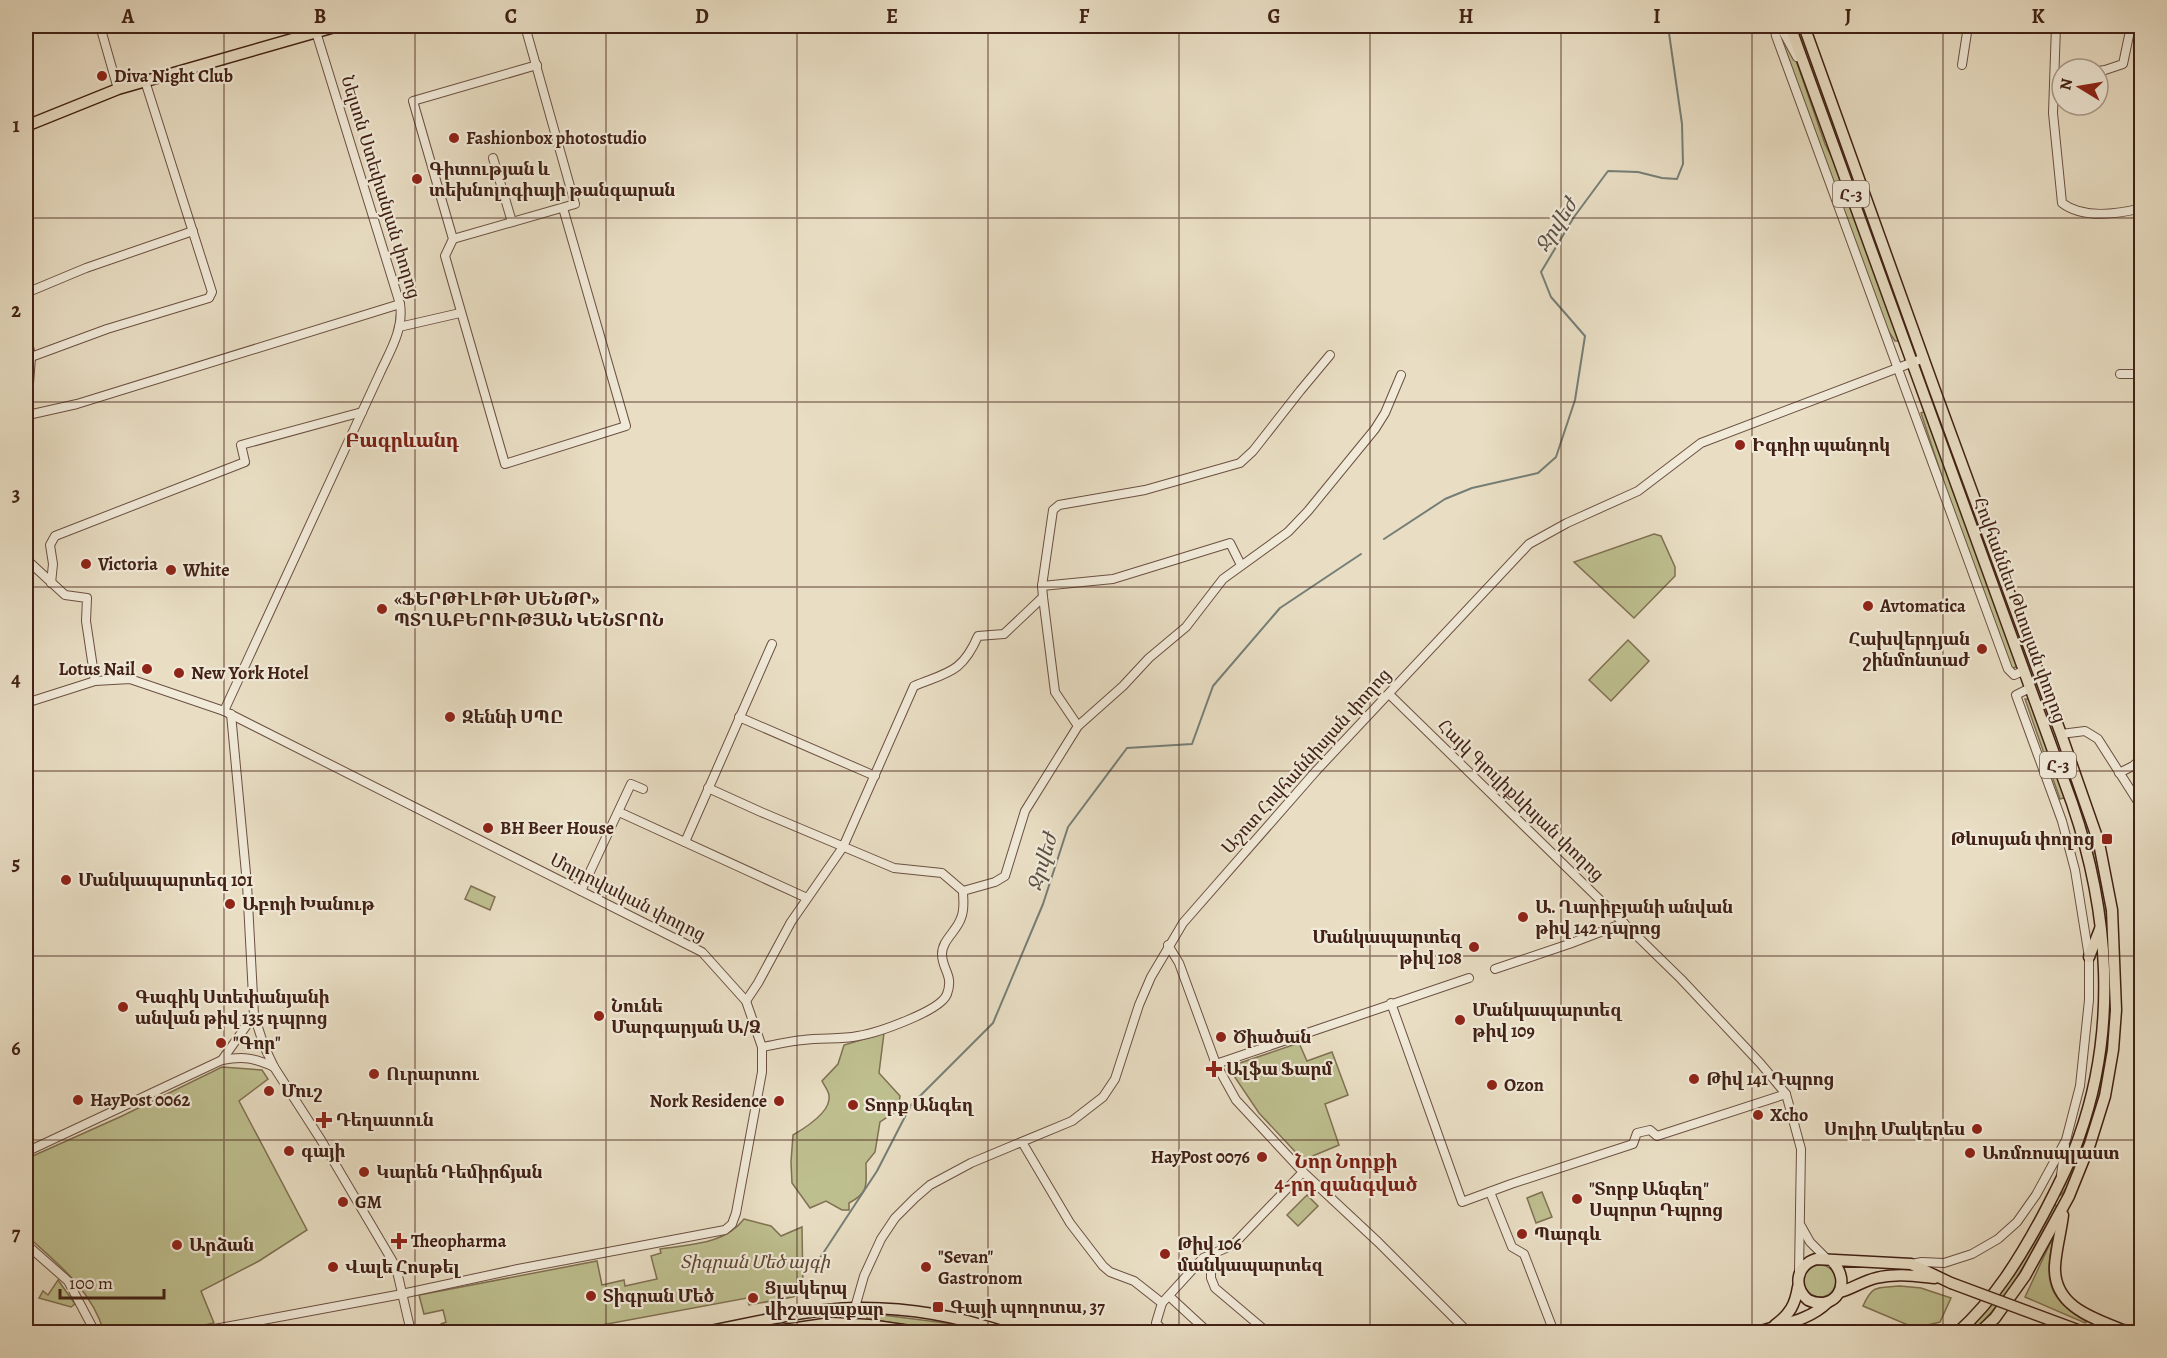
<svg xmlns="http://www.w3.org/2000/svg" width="2167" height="1358" viewBox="0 0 2167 1358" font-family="Alegreya,'Noto Serif Armenian',serif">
	<rect width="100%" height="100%" fill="#e9dec4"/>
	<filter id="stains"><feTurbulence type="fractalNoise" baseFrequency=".00333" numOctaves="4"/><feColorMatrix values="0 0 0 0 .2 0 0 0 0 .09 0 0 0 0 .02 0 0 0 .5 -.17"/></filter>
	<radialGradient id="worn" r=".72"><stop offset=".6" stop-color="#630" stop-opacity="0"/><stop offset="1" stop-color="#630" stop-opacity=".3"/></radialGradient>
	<!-- green -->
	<g fill="#bebf8f" stroke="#807052" stroke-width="1.5">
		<polygon points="1795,26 1800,26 1911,335 1908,336"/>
		<polygon points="1778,30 1797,63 1825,144 1836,165 1900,338 1898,341 1895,341 1883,323"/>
		<polygon points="1934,400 2024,647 2021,649 1931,401"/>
		<polygon points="1926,411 2018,666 2011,669 1952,507 1921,413"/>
		<polygon points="1654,534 1661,536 1675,567 1675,576 1634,618 1574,562"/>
		<polygon points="1628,640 1649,661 1611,701 1589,680"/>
		<polygon points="2025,699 2031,699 2067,797 2060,799"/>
		<path d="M 2088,827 C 2119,930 2121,1044 2084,1146 C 2078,1161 2072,1183 2061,1195 L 2060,1192 L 2107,1024 L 2085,828 Z"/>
		<polygon points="471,886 495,897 490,910 465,899"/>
		<path d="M 884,1033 L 879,1073 L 900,1096 L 898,1110 L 880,1122 L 875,1152 L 866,1163 C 866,1184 870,1192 849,1203 L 849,1210 L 842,1210 L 826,1201 L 810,1208 L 792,1183 L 791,1162 L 793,1135 C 805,1128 832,1111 829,1095 C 828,1090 824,1085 822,1081 L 838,1064 L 844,1045 Z"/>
		<polygon points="1299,1043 1307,1061 1332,1052 1348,1095 1325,1104 1339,1145 1303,1160 1259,1113 1228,1067"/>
		<path d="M 222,1067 L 262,1070 L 268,1079 L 239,1101 L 307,1230 L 259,1261 L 201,1291 L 214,1323 L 171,1332 L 104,1332 C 91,1289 58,1264 26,1235 L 26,1159 L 122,1116 Z"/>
		<polygon points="1542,1192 1552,1217 1536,1223 1527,1198"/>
		<polygon points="1307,1195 1318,1206 1298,1226 1287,1215"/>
		<path d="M 2053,1204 L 2057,1206 C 2033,1250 2009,1299 1972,1332 L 1966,1332 C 2004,1297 2027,1249 2053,1204 Z"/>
		<path d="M 744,1219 L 771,1226 L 781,1236 L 802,1227 L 803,1291 L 793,1297 L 749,1305 L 747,1298 L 564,1332 L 443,1332 L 441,1324 L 446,1322 L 443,1310 L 424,1314 L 419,1295 L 597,1261 L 602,1285 L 624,1280 L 625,1286 L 657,1279 L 651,1256 L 661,1253 L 660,1249 C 690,1244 724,1245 744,1219 Z"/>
		<path d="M 2054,1235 C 2044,1279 2046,1299 2087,1322 L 2085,1323 L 2025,1297 Z"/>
		<circle cx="1820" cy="1281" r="16"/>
		<polygon points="58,1280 75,1304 71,1307 39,1298 43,1291 48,1295"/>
		<path d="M 1900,1286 L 1921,1288 L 1951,1298 L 1940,1322 L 1915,1328 L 1863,1306 C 1873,1284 1877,1288 1900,1286 Z"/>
		<polygon points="867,1313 961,1325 984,1332 952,1332 867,1319"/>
	</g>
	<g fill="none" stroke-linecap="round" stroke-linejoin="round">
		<!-- stream -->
		<g stroke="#757e76" stroke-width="2">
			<polyline points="1384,539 1445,499 1472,488 1538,473 1556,457 1575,400 1585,336 1551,297 1541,272 1574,217 1608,171 1638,172 1662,178 1677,179 1683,164 1682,124 1668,26"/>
			<polyline points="818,1261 877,1171 911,1105 993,1023 1043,904 1068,827 1127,748 1192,744 1213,686 1280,608 1361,554"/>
		</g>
		<!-- minor casing -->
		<g stroke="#6b5041" stroke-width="10">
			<g id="minor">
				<polyline points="100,26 118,89"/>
				<polyline points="1774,26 1776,36 2008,669 2014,675 2023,671"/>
				<polyline points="1780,26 1797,57"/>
				<path d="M 2056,26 L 2053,113 L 2062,203 C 2083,219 2118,214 2142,208"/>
				<polyline points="537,65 413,101 453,239 445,256 505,464 626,426 563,208"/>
				<polyline points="1962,65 1968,26"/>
				<polyline points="2098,71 2105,70 2123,64 2131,26"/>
				<polyline points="493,158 512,222"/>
				<polyline points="453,239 575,204 525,26"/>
				<polyline points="26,293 86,268 193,231"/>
				<polyline points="399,327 460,313"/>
				<polyline points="26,331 31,357 26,423"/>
				<polyline points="31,357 107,329 209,298 212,292 145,81"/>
				<polyline points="2120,374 2142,374"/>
				<polyline points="28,415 77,404 400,304"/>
				<polyline points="26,559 65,595 87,598 86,621 95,681"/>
				<polyline points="51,583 53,564 50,545 55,536 245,462 241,445 362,412"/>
				<polyline points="1042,586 1113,579 1230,543 1241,565"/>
				<polyline points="1389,694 1681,979 1760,1063 1786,1094 1801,1149 1799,1273"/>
				<polyline points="26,703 95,681 130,679 224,711 702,952 746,1001 762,1047 762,1072 736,1213 732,1224 725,1230 518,1269 397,1295 198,1332"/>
				<path d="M 224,711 L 380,373 C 390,351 404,329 400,304 L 316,32"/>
				<polyline points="231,714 247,884 254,1015 264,1046 274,1067 321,1140 396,1267 411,1332"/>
				<polyline points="739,717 875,776"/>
				<polyline points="1078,726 1055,692 1043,597 1042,586 1053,510 1059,505 1145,490 1240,463 1253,451 1300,391 1330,355"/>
				<polyline points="2061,734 2085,731 2098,739 2142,808"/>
				<polyline points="2119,773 2133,766 2142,758"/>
				<polyline points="708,788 761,812 894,868 942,873 963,891"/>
				<polyline points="619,812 807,898"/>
				<polyline points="685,842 772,644"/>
				<polyline points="581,891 631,784 643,789"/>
				<polyline points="963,891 995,882 1005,876 1025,811 1078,726 1123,686 1149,658 1186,627 1223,579 1288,532 1308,511 1375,429 1385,413 1401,375"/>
				<polyline points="1168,945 1179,963 1216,1064 1236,1100 1303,1172 1378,1242 1468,1332"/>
				<polyline points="1495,969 1569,944 1624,923"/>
				<path d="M 746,1001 L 758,983 L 791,922 L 843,847 L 914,686 C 948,672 962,673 978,636 L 1004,634 L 1043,597"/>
				<polyline points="1391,1003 1462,1202 1511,1184 1633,1144 1637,1133 1650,1130 1657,1136 1786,1094"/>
				<path d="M 762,1047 C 775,1045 789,1041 803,1040 C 821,1037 840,1040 858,1036 C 877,1033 941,1011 947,994 C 954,975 942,970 942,954 C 942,940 957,931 961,918 C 965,909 963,900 963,891"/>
				<polyline points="222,1060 254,1015"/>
				<polyline points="1216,1064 1469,978"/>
				<polyline points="1022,1142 1070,1223 1103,1266 1110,1272 1134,1281 1162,1303 1156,1323 1165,1332"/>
				<path d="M 26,1152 L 222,1060 C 244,1056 254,1058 274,1067"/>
				<polyline points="2061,1175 2065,1146"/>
				<polyline points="1490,1192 1512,1247 1524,1254 1554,1332"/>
				<polyline points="1801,1226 1810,1242 1827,1259"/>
				<polyline points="26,1244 68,1281 95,1332"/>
				<polyline points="1211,1255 1211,1278 1215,1288 1267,1332"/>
				<polyline points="1911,1264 1922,1262 1944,1263 1972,1254 1998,1239 2017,1222 2036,1195 2066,1140 2080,1086 2089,1000 2089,957 2075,870 2062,821 2016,695 2030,688"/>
				<polyline points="1169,1296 1208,1332"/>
				<polyline points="1162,1303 1203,1258 1233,1245 1303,1172"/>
				<polyline points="848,1332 864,1276 881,1239 895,1218 915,1198 930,1185 971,1163 1072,1121 1103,1097 1115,1079 1139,1005 1151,977 1183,923 1316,771 1529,544 1567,523 1638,491 1701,443 1924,358"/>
			</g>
		</g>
		<!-- major casing -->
		<g stroke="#412115" stroke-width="13">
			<g id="major">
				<path d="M 1790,26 L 2072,803 C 2109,911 2118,1028 2079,1137 C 2070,1164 2056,1190 2043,1215 C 2020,1258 1994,1300 1958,1332"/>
				<polyline points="1804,26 1934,388 2061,734 2099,843 2112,910 2116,1010 2113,1050 2105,1096 2090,1144 2069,1196 2025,1276 1995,1318 1980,1332"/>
				<polyline points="26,126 118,89 338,26"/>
				<polyline points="2089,957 2100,929"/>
				<path d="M 2063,1215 C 2061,1232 2056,1249 2055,1266 C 2053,1308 2096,1319 2128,1332"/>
				<path d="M 1832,1261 C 1853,1282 1836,1313 1808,1300 C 1792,1286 1797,1265 1816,1259 L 1911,1264 L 1951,1283"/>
				<path d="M 1840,1292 C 1852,1289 1863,1281 1876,1278 C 1896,1273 1915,1276 1935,1278"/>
				<path d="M 1775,1325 C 1790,1314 1795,1305 1798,1287"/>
				<path d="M 705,1332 C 754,1323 805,1309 855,1308 C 904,1307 957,1316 1004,1332"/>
				<polyline points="770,1332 831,1323 869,1325 917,1332"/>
				<path d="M 1758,1332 C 1782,1324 1809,1321 1828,1302"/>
			</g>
		</g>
		<!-- minor -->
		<use href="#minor" stroke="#f1ead9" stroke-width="8"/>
		<!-- major -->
		<use href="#major" stroke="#e9dec4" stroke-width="10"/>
		<!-- major-bridge casing -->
		<g stroke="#412115" stroke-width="13" stroke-linecap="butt">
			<polyline id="major-bridge" points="1951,1283 2083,1332"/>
		</g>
		<!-- major-bridge -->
		<use href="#major-bridge" stroke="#e9dec4" stroke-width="10"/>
	</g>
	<!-- grid -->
	<path fill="none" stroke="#412115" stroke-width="1.5" stroke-opacity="0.55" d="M 224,26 L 224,1332M 415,26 L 415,1332M 606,26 L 606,1332M 797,26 L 797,1332M 988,26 L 988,1332M 1179,26 L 1179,1332M 1370,26 L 1370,1332M 1561,26 L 1561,1332M 1752,26 L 1752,1332M 1943,26 L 1943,1332M 26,218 L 2142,218M 26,402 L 2142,402M 26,587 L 2142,587M 26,771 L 2142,771M 26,956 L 2142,956M 26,1140 L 2142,1140"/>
	<!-- markers -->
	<g fill="#8f2418" stroke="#f1ead9" stroke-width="2">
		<circle cx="102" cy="76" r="6"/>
		<circle cx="454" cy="138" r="6"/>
		<circle cx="417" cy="179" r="6"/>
		<circle cx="1740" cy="445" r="6"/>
		<circle cx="86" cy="564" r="6"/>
		<circle cx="171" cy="570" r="6"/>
		<circle cx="1868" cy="606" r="6"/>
		<circle cx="382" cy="609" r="6"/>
		<circle cx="1982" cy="649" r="6"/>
		<circle cx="147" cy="669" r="6"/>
		<circle cx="179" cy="673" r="6"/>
		<circle cx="450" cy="717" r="6"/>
		<circle cx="488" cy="828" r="6"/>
		<rect x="2101" y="833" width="12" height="12" rx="3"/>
		<circle cx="66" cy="880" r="6"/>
		<circle cx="230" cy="904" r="6"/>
		<circle cx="1523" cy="917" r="6"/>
		<circle cx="1474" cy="947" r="6"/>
		<circle cx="123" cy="1007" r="6"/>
		<circle cx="599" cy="1016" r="6"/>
		<circle cx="1460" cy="1020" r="6"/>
		<circle cx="1221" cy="1037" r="6"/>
		<circle cx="221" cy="1043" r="6"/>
		<path d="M1211 1060h6v6h6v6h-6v6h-6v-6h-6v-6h6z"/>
		<circle cx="374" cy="1074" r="6"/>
		<circle cx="1694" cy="1079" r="6"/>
		<circle cx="1492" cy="1085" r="6"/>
		<circle cx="269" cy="1091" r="6"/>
		<circle cx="78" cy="1100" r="6"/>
		<circle cx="779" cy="1101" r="6"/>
		<circle cx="853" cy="1105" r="6"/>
		<circle cx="1758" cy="1115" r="6"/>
		<path d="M321 1111h6v6h6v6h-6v6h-6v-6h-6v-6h6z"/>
		<circle cx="1977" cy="1129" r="6"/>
		<circle cx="289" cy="1151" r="6"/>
		<circle cx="1970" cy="1153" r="6"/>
		<circle cx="1262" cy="1157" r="6"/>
		<circle cx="364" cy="1172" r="6"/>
		<circle cx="1577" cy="1199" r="6"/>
		<circle cx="343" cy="1202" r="6"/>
		<circle cx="1522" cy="1234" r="6"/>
		<path d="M396 1232h6v6h6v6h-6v6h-6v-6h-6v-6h6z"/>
		<circle cx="177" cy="1245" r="6"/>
		<circle cx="1165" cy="1254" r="6"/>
		<circle cx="333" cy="1267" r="6"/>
		<circle cx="926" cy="1267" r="6"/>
		<circle cx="591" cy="1296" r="6"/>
		<circle cx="753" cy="1298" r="6"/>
		<rect x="932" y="1301" width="12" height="12" rx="3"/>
	</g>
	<g text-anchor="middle" stroke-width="4.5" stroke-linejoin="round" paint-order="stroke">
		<!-- shield labels -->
		<g fill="#f1ead9" stroke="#765d50" stroke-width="1.5">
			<rect x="1833" y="181" width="36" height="26" rx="4.5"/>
			<rect x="2040" y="752" width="36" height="26" rx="4.5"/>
		</g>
		<g font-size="16" font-weight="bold" fill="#412115">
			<text x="1851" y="200">Հ-3</text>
			<text x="2058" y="771">Հ-3</text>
		</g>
		<!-- poi labels -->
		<g font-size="18" font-weight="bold" fill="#412115" stroke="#f1ead9" text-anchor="start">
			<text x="114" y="82">Diva Night Club</text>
			<text x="466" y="144">Fashionbox photostudio</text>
			<text x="429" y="175">Գիտության և<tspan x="429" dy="21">տեխնոլոգիայի թանգարան</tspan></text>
			<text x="1752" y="451">Իգդիր պանդոկ</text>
			<text x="98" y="570">Victoria</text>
			<text x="183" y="576">White</text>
			<text x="394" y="605">«ՖԵՐԹԻԼԻԹԻ ՍԵՆԹՐ»<tspan x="394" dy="21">ՊՏՂԱԲԵՐՈՒԹՅԱՆ ԿԵՆՏՐՈՆ</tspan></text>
			<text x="1880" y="612">Avtomatica</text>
			<text x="1970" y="645" text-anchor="end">Հախվերդյան<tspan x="1970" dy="21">շինմոնտաժ</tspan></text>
			<text x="135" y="675" text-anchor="end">Lotus Nail</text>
			<text x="191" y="679">New York Hotel</text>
			<text x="462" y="723">Զեննի ՍՊԸ</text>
			<text x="500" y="834">BH Beer House</text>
			<text x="2095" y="845" text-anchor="end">Թևոսյան փողոց</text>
			<text x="78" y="886">Մանկապարտեզ 101</text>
			<text x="242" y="910">Աբոյի Խանութ</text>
			<text x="1535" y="913">Ա․ Ղարիբյանի անվան<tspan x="1535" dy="21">թիվ 142 դպրոց</tspan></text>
			<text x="1462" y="943" text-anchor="end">Մանկապարտեզ<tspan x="1462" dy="21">թիվ 108</tspan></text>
			<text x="135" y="1003">Գագիկ Ստեփանյանի<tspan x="135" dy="21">անվան թիվ 135 դպրոց</tspan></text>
			<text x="611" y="1012">Նունե<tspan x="611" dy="21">Մարգարյան Ա/Ձ</tspan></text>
			<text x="1472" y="1016">Մանկապարտեզ<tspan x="1472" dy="21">թիվ 109</tspan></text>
			<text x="1233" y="1043">Ծիածան</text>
			<text x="233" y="1049">"Գոր"</text>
			<text x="1226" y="1075">Ալֆա Ֆարմ</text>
			<text x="386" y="1080">Ուրարտու</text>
			<text x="1706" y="1085">Թիվ 141 Դպրոց</text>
			<text x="1504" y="1091">Ozon</text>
			<text x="281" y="1097">Մուշ</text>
			<text x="90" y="1106">HayPost 0062</text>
			<text x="767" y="1107" text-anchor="end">Nork Residence</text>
			<text x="865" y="1111">Տորք Անգեղ</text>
			<text x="1770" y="1121">Xcho</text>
			<text x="336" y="1126">Դեղատուն</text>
			<text x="1965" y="1135" text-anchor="end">Սոլիդ Մակերես</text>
			<text x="301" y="1157">գայի</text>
			<text x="1982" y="1159">Առմռոսպլաստ</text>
			<text x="1250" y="1163" text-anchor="end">HayPost 0076</text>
			<text x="376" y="1178">Կարեն Դեմիրճյան</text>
			<text x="1589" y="1195">"Տորք Անգեղ"<tspan x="1589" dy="21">Սպորտ Դպրոց</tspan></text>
			<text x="355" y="1208">GM</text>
			<text x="1534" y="1240">Պարգև</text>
			<text x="411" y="1247">Theopharma</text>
			<text x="1177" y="1250">Թիվ 106<tspan x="1177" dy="21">մանկապարտեզ</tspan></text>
			<text x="189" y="1251">Արձան</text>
			<text x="938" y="1263">"Sevan"<tspan x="938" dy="21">Gastronom</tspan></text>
			<text x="345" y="1273">Վալե Հոսթել</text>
			<text x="765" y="1294">Ցլակերպ<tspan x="765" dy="21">վիշապաքար</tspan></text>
			<text x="603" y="1302">Տիգրան Մեծ</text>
			<text x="950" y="1313">Գայի պողոտա, 37</text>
		</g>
		<!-- street labels -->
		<g font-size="18" fill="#412115" stroke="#f1ead9">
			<text transform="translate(381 187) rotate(73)" y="6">Նելսոն Ստեփանյան փողոց</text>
			<text transform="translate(2020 610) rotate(70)" y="6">Հովհաննես Թևոսյան փողոց</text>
			<text transform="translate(1306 761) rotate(-48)" y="6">Աշոտ Հովհաննիսյան փողոց</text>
			<text transform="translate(1521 800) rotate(44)" y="6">Հայկ Գյուլիքևխյան փողոց</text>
			<text transform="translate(628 897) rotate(27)" y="6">Մոլդովական փողոց</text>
		</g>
		<!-- park labels -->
		<g font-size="18" font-style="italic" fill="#604834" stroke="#f1ead9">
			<text x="755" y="1268">Տիգրան Մեծ այգի</text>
		</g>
		<!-- water labels -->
		<g font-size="20" font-style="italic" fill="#5b5046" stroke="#f1ead9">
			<text transform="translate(1556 225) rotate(-57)" y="7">Ջրվեժ</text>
			<text transform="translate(1042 862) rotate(-73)" y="7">Ջրվեժ</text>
		</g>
		<!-- neighbourhood labels -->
		<g font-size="20" font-weight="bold" fill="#7a1f14" stroke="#f1ead9">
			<text x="402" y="447">Բագրևանդ</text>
			<text x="1346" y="1168">Նոր Նորքի<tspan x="1346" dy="23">4-րդ զանգված</tspan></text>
		</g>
	</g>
	<!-- margin -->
	<rect width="2167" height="1358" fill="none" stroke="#e9dec4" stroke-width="66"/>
	<!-- north arrow -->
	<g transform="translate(2080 87) rotate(281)"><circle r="28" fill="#f1ead9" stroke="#ab9a8b" stroke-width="1.5"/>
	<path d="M0-4.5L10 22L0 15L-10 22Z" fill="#8f2418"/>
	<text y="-9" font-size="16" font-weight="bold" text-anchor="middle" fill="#412115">N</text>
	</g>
	<!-- scale -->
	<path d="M60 1289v9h104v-9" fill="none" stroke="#412115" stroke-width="3"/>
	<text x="69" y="1289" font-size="18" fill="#412115" stroke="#f1ead9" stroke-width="4.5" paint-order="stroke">100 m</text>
	<rect x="33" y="33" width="2101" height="1292" fill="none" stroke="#412115" stroke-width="2"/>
	<g font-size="20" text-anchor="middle" font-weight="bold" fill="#412115">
		<text x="128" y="23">A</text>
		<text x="320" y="23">B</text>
		<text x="511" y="23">C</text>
		<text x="702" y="23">D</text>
		<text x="892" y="23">E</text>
		<text x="1084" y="23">F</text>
		<text x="1274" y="23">G</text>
		<text x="1466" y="23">H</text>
		<text x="1657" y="23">I</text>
		<text x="1848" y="23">J</text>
		<text x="2038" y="23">K</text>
		<text x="16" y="132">1</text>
		<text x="16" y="317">2</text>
		<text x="16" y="501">3</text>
		<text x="16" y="686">4</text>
		<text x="16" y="870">5</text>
		<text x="16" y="1055">6</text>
		<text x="16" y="1240">7</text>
	</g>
	<rect width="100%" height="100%" filter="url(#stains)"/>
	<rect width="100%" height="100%" fill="url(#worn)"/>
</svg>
